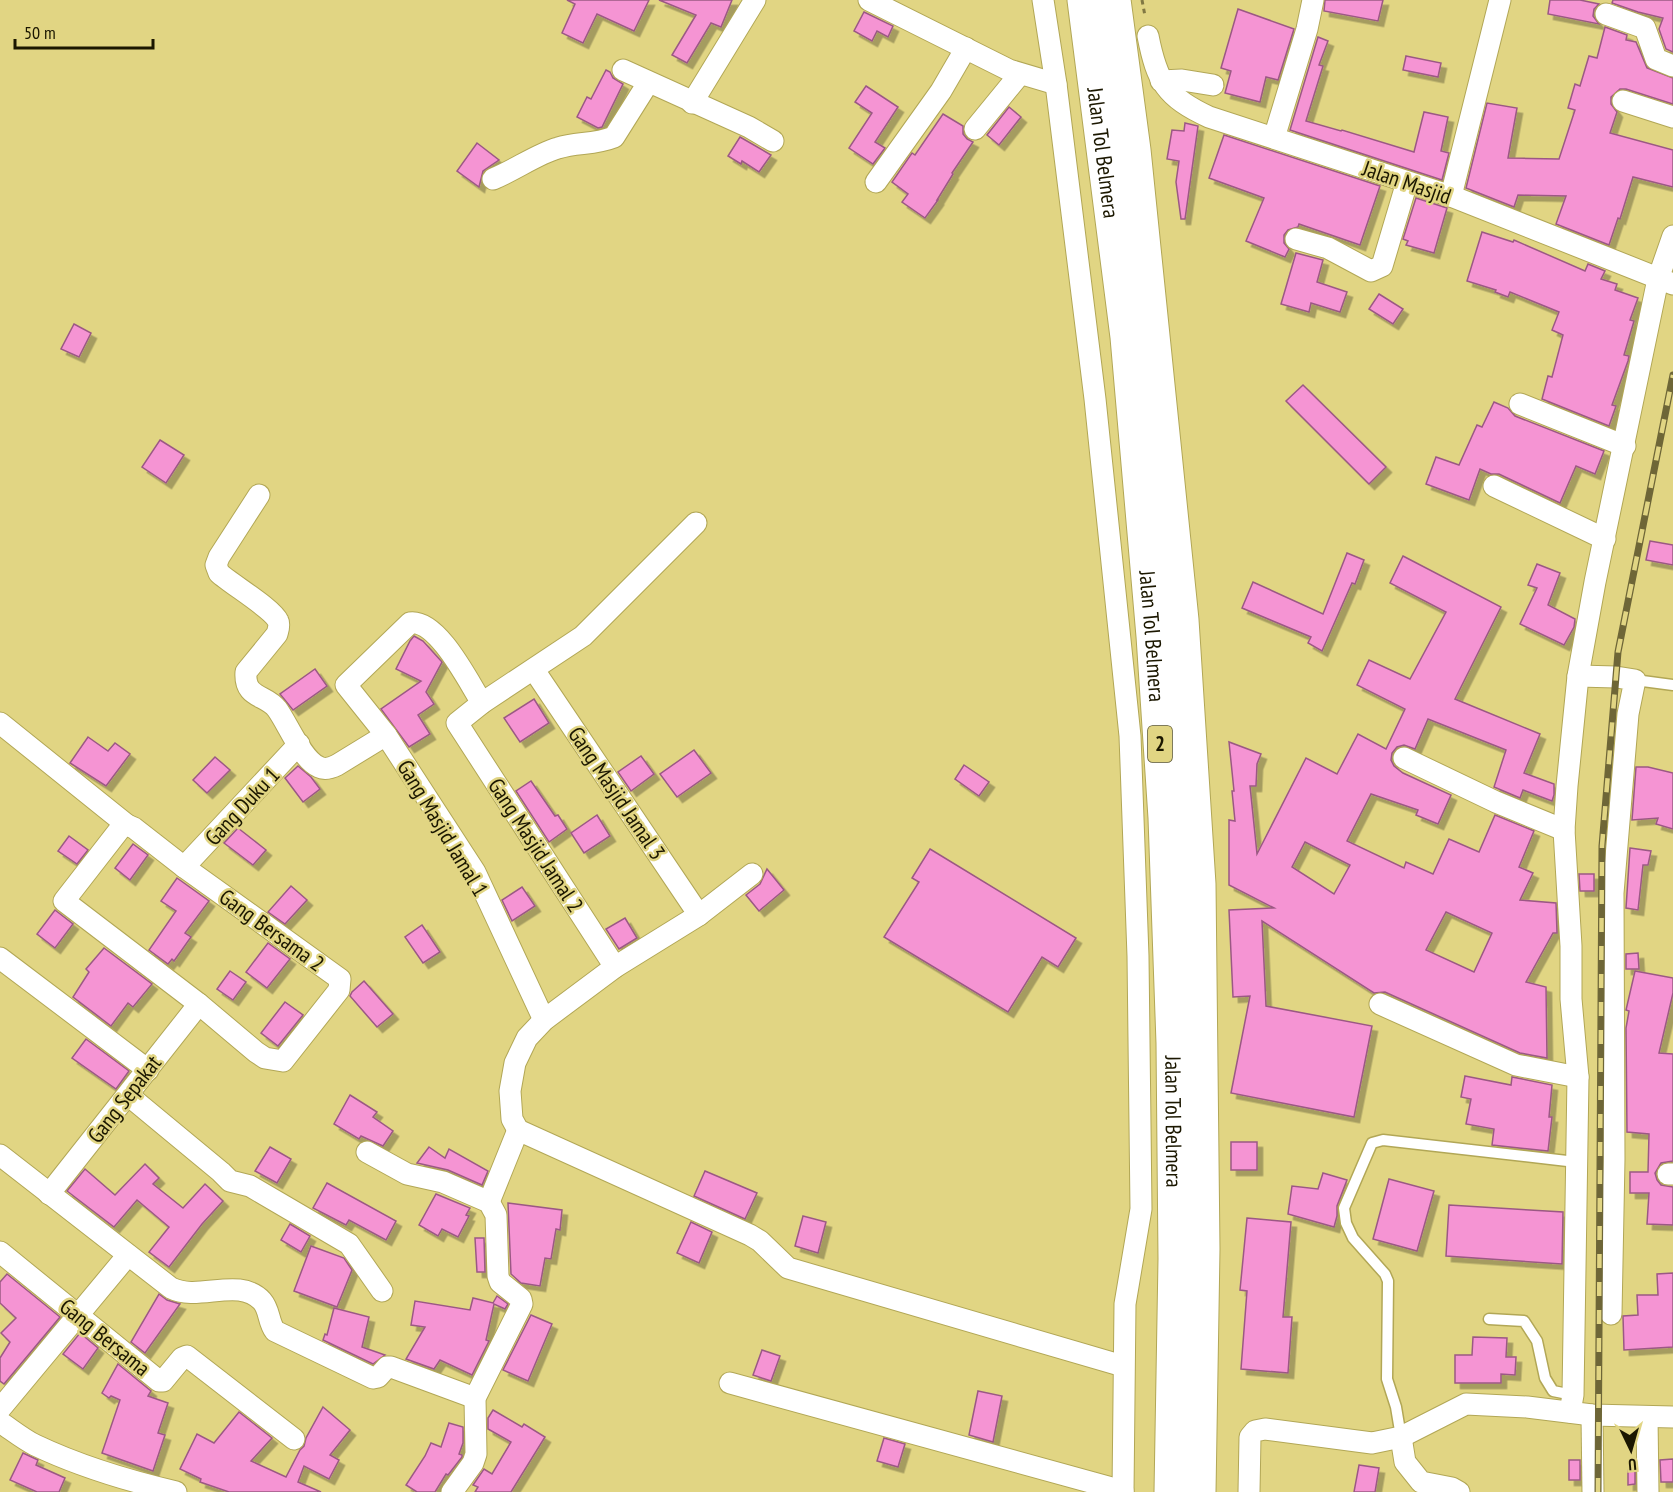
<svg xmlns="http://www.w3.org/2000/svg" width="1673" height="1492" viewBox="0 0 1673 1492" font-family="'PT Sans Narrow',sans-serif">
	<defs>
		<filter id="shadow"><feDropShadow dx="5.5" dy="5.5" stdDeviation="0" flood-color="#0004"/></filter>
	</defs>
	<rect width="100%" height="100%" fill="#e1d583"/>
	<!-- building -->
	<g fill="#f594d3" stroke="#9b5984" stroke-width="1.5" fill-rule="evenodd" filter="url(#shadow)">
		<polygon points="567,0 649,0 634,31 597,14 583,43 562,33 575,4"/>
		<polygon points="659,0 732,0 721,27 711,23 687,63 672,55 696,15"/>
		<polygon points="1325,0 1383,0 1378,21 1324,11"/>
		<polygon points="1550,0 1580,0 1599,4 1594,9 1593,16 1599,24 1548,14"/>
		<polygon points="1613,0 1673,0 1673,52 1666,49 1659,29 1663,18 1638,12 1612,3"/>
		<polygon points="1238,9 1294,29 1278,80 1266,77 1260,102 1225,93 1231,71 1221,68"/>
		<polygon points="864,12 893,26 888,37 877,31 872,41 854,31"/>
		<polygon points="1605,27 1627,35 1626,40 1636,42 1647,68 1673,78 1673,104 1626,89 1620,89 1611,97 1611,104 1617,112 1610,133 1673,150 1673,187 1633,177 1620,219 1618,218 1609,245 1556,224 1566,196 1518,195 1514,207 1466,188 1487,103 1517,108 1508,158 1559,159 1575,110 1568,108 1575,84 1580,86 1589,56 1597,58"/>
		<polygon points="1318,37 1328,41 1319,65 1323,66 1306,121 1341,131 1342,130 1414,152 1424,112 1448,117 1441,151 1449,153 1442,180 1290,130"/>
		<polygon points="1406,56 1441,63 1438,77 1403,70"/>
		<polygon points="606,70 610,72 613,78 623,84 602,127 598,128 577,117 587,97 591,99"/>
		<polygon points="866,86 898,107 875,142 885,148 873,164 849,148 872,113 855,102"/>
		<polygon points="1009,107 1021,117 999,145 987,135"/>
		<polygon points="943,114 963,126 963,134 967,139 973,142 952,173 953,174 937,200 938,200 925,218 902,202 908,194 892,182 912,153 915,155"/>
		<polygon points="1185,123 1198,126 1185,219 1181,219 1176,182 1179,161 1167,159 1172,130 1184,131"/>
		<polygon points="1224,135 1380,186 1360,245 1299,224 1298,227 1288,230 1284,235 1284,243 1289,249 1285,257 1246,241 1264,198 1209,178"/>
		<polygon points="740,137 771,155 759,172 742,161 741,164 728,156"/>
		<polygon points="477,143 499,160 483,171 479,187 457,171"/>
		<polygon points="1416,198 1447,208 1434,253 1406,245 1408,241 1403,239"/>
		<polygon points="1482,232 1513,242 1514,240 1585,271 1588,264 1605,271 1601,279 1617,284 1615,290 1638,298 1630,320 1634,321 1624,355 1629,356 1628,361 1612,405 1616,406 1609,426 1542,399 1548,376 1552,377 1563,335 1552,330 1559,312 1510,292 1508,297 1495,292 1496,290 1467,281"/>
		<polygon points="1296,253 1323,260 1317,282 1347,292 1340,312 1311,303 1309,312 1281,304"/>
		<polygon points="1379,294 1403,309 1393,324 1369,309"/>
		<polygon points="74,324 91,333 79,357 61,349"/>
		<polygon points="1303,385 1386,467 1369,484 1286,401"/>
		<polygon points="1494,402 1508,408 1515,416 1604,451 1595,474 1576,466 1560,503 1499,474 1491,474 1480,469 1469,500 1426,484 1436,457 1459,465 1477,425 1482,427"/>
		<polygon points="160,440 184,455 166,483 142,467"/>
		<polygon points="1650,541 1673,545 1673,565 1646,560"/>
		<polygon points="1347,553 1364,560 1355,584 1352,583 1322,651 1308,643 1311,637 1242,608 1253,582 1323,614"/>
		<path d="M 1403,556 L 1501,607 L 1455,699 L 1540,734 L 1524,773 L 1554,784 L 1554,795 L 1552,801 L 1523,790 L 1520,798 L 1494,787 L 1506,750 L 1428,719 L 1415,749 L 1404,745 L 1397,747 L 1392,753 L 1391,760 L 1394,766 L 1403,773 L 1451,795 L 1438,824 L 1416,815 L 1418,810 L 1371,794 L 1347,841 L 1404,868 L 1406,862 L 1433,874 L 1449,839 L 1479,852 L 1495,815 L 1534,831 L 1519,867 L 1533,873 L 1520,900 L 1556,903 L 1557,933 L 1553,933 L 1526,982 L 1546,987 L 1547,1058 L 1520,1053 L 1385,992 L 1374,993 L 1262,921 L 1266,1006 L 1372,1026 L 1354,1117 L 1231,1093 L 1250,996 L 1233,997 L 1229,910 L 1274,908 L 1229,885 L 1229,820 L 1235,821 L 1232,791 L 1234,791 L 1229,742 L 1261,754 L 1257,764 L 1256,786 L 1250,786 L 1257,854 L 1306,758 L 1337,774 L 1358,734 L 1386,749 L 1405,709 L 1357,685 L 1369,660 L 1410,679 L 1446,612 L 1390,583 ZM 1305,842 L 1350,865 L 1334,894 L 1292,867 ZM 1446,912 L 1492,933 L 1474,972 L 1426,950 Z"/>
		<polygon points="1537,564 1560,573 1548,605 1575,619 1574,627 1564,645 1520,624 1537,588 1528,585"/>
		<polygon points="414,636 423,641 442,662 426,692 434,704 418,715 430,734 409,747 381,709 421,681 396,669 410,641"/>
		<polygon points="315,669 327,686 293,710 280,694"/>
		<polygon points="534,699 549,723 520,742 504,718"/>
		<polygon points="88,737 108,751 115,743 130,754 106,786 70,763"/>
		<polygon points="694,750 711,773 677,797 660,774"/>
		<polygon points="641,756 654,774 631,791 618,772"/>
		<polygon points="215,757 230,770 207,793 193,780"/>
		<polygon points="964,765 989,782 979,796 955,779"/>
		<polygon points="298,766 311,777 320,789 303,802 285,778"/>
		<polygon points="1636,767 1648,767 1673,773 1673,829 1656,824 1658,818 1632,820"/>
		<polygon points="531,781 555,816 558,815 567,829 549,842 516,791"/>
		<polygon points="597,815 610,836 584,853 571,833"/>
		<polygon points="238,828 266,850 253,865 224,843"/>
		<polygon points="69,836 88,850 77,864 58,851"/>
		<polygon points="133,844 148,855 130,880 115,868"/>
		<polygon points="1630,848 1651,851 1648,865 1643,865 1638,910 1626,908"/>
		<polygon points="930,849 1076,938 1058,967 1042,957 1008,1012 884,937 919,882 912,878"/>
		<polygon points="767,869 784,890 759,911 746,895 760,884"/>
		<polygon points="1579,874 1594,874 1594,891 1580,891"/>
		<polygon points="177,878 209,901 185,933 191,937 174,961 172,959 168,964 149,950 176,911 161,901"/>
		<polygon points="291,886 307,900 285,924 268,912"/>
		<polygon points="522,887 535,906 512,921 502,900"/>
		<polygon points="55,910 73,924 55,948 37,934"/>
		<polygon points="625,918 637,938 619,949 606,929"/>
		<polygon points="422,925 440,952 423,963 405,937"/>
		<polygon points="268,943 290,959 267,988 246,972"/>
		<polygon points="104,948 152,984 133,1007 128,1003 111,1026 73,997 89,972 86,969"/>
		<polygon points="1638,953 1639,969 1626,969 1626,954"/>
		<polygon points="230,971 246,982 233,1000 217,989"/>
		<polygon points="1635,971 1673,978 1673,993 1659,1053 1673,1054 1673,1161 1661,1163 1655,1173 1657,1180 1661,1185 1673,1187 1673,1225 1647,1224 1649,1193 1630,1193 1630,1172 1648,1172 1649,1134 1627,1132 1626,1028 1629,1011 1626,1010"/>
		<polygon points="364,981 393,1014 377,1027 350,996 352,992"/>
		<polygon points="285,1002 303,1015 278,1046 261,1033"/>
		<polygon points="86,1039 129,1071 116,1089 72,1058"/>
		<polygon points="1465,1076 1511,1085 1512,1077 1552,1085 1549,1117 1552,1117 1548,1151 1492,1145 1494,1129 1466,1124 1471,1099 1461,1097"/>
		<polygon points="350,1095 377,1112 373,1117 393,1131 383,1146 361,1136 359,1139 334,1124"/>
		<rect x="1231" y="1142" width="26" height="28"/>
		<polygon points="270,1147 291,1159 277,1183 255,1171"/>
		<polygon points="429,1147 445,1158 449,1149 488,1171 482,1185 448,1170 417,1163"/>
		<polygon points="145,1164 159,1178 153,1184 183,1208 205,1184 223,1201 202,1224 169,1267 149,1252 169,1227 137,1200 114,1227 67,1191 85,1169 115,1195"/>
		<polygon points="705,1171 757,1193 745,1219 694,1196"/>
		<polygon points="1323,1173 1347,1180 1337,1206 1337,1216 1334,1227 1288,1214 1292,1186 1318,1189"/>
		<polygon points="1389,1179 1434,1191 1417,1251 1373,1239"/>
		<polygon points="327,1183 396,1221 386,1240 349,1220 346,1225 313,1208"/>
		<polygon points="436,1194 470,1208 466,1215 469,1216 458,1237 442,1229 438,1236 419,1225"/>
		<polygon points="508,1203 562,1210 560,1230 556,1229 551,1259 545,1258 540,1286 521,1283 511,1274"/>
		<polygon points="1449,1205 1563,1212 1562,1264 1446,1256"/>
		<polygon points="803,1216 826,1222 818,1253 795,1246"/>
		<polygon points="1247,1218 1291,1222 1283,1317 1292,1317 1288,1373 1241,1369 1247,1291 1240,1290"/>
		<polygon points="691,1222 712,1232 699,1263 677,1253"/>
		<polygon points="290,1224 310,1236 301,1252 281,1240"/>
		<polygon points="475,1238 484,1238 485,1272 477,1272"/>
		<polygon points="311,1246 344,1258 352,1270 337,1307 294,1291"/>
		<polygon points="1673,1273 1673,1347 1624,1350 1623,1316 1638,1315 1637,1295 1658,1295 1657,1274"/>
		<polygon points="7,1274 60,1317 4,1384 0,1381 0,1358 10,1342 1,1333 16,1318 0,1303 0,1282"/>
		<polygon points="159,1294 167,1300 180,1304 145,1353 131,1342"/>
		<polygon points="497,1296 508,1304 505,1309 494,1304 486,1340 489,1341 472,1375 440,1360 434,1369 406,1359 425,1327 411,1325 415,1301 470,1310 473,1298 493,1303"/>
		<polygon points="334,1308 369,1317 362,1347 385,1355 373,1364 323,1340 325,1334 327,1335"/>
		<polygon points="531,1315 552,1324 528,1381 503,1370"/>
		<polygon points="80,1333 98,1348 83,1369 63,1354"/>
		<polygon points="1473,1337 1507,1338 1506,1357 1516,1357 1515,1375 1501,1374 1501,1383 1455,1383 1455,1355 1472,1355"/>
		<polygon points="762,1350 780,1356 771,1381 753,1375"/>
		<polygon points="118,1364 151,1391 148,1396 168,1403 158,1433 165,1435 153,1471 102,1453 120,1400 111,1396 109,1398 102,1393"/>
		<polygon points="978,1391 1002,1396 993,1442 969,1435"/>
		<polygon points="323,1407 350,1430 330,1455 339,1460 329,1479 304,1466 298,1482 321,1492 229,1492 200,1482 201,1479 180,1469 197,1434 214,1443 239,1412 272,1438 251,1461 286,1477 300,1450 304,1446 306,1438"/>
		<polygon points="493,1410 522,1427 524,1424 545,1437 511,1492 475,1492 478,1487 473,1485 484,1469 492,1474 511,1442 488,1429 488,1418"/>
		<polygon points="449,1423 463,1427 463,1443 459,1454 462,1455 462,1457 448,1475 446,1474 435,1492 417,1492 406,1485 425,1456 431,1443 441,1447"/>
		<polygon points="884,1438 905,1444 898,1467 877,1461"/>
		<polygon points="23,1453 38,1460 36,1465 65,1478 59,1492 37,1492 10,1480"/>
		<polygon points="1673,1459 1673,1482 1661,1482 1660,1460"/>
		<rect x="1569" y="1460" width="11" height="20"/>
		<polygon points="1635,1462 1635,1484 1628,1485 1628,1463"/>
		<polygon points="1359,1465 1379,1468 1375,1492 1354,1492"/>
	</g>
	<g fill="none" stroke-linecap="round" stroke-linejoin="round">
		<!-- service casing -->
		<g stroke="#b2a756" stroke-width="13">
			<g id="service">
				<polyline points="1635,680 1673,685"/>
				<polyline points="1489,1319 1524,1321 1537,1341 1545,1378 1553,1391 1573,1395"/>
				<polyline points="1401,1437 1396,1407 1387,1379 1388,1281 1385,1274 1353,1238 1346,1223 1344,1208 1372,1143 1383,1140 1576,1162"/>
			</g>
		</g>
		<!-- minor casing -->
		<g stroke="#b2a756" stroke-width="23">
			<g id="minor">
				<polyline points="869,0 1009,70 1056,84"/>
				<polyline points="1043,0 1056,84 1095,399 1130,736 1138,956 1141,1209 1125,1304 1123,1492"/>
				<polyline points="1606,14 1645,28 1656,59 1673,66"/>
				<path d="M 1148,36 C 1157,82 1166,97 1209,117 L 1451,196 L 1673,284"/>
				<polyline points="623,70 749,127 773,141"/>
				<polyline points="1161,81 1182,80 1213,85"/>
				<polyline points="1623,101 1673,117"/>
				<polyline points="692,103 755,0"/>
				<polyline points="975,129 1020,74"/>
				<polyline points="1274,138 1307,29 1313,0"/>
				<path d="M 493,179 C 515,170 537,154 558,148 C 577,142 594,145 614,137 L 648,83"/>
				<polyline points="876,182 941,91 966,48"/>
				<polyline points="1451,196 1500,0"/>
				<polyline points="1296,239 1328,248 1371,271 1382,266 1407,182"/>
				<polyline points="1520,404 1625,446"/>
				<polyline points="1494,486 1605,539"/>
				<path d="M 259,495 L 219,557 L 216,565 L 219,573 C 231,584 273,609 278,621 C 280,625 278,630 277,634 L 246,672 C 244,699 266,694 277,709 C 288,724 302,760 319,767 C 325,770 331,768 337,765 L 386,735"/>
				<polyline points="534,670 699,915"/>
				<polyline points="1578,676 1616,677 1635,680 1628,714 1613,893 1614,1159 1611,1314"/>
				<path d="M 482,703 C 469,683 438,619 410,623 L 346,685 L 386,735 L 475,872 L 544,1020"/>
				<polyline points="0,723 127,825"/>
				<polyline points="1404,758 1496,802 1564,830"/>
				<polygon points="127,825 134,828 184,867 340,979 339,990 283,1061 265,1058 256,1052 199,1004 64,901 120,829"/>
				<polyline points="184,867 299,744"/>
				<polyline points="752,874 699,915 615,967 544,1020 527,1038 515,1063 510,1091 512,1119 518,1130 750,1235 760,1241 788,1268 1123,1366"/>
				<polyline points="0,958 148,1070"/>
				<polyline points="615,967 457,723 482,703 583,636 696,523"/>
				<polyline points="1380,1004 1516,1065 1578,1077"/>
				<polyline points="128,1095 221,1172 230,1181 250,1186 349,1244 382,1291"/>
				<polyline points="367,1152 407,1174 443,1182 489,1202 496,1215 498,1276 500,1282 521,1299 522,1304 475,1398 476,1454 473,1463 452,1492"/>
				<path d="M 0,1155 L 171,1288 C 199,1302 239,1276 262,1301 C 270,1310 268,1322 275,1331 L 373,1378 L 378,1377 L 387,1367 L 391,1367 L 475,1398"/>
				<polyline points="1668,1174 1673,1174"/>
				<polyline points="49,1194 199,1004"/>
				<polyline points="489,1202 518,1130"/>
				<polyline points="0,1252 159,1381 163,1381 182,1358 187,1356 294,1439"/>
				<polyline points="730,1383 1123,1491"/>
				<polyline points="0,1409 128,1255"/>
				<polyline points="1570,1412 1573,1395 1578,1077 1571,999 1571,946 1564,830 1567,786 1578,676 1595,582 1658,279 1673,236"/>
				<polyline points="1592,1415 1593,1492"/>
				<polyline points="1647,1417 1648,1492"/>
				<path d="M 0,1422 C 12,1430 23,1439 35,1445 C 79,1466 129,1481 176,1492"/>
				<polyline points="1401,1437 1405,1462 1421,1482 1452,1488 1459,1492"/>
				<polyline points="1249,1492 1250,1437 1255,1431 1265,1429 1372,1443 1401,1437 1466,1404 1527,1407 1592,1415 1673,1417"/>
			</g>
		</g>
		<!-- motorway casing -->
		<g stroke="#b2a756" stroke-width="35">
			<g id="motorway">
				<path id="s1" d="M 1084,0 L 1127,337 L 1153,636 L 1165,818 L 1173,1043 L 1175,1259 L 1171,1492"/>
				<polyline points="1114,0 1134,150 1182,620 1199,884 1203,1249 1199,1492"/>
			</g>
		</g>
		<!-- path -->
		<polyline stroke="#817843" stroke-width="3" stroke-dasharray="4.5 4.5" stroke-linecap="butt" points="1142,0 1145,16"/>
		<!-- service -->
		<use href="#service" stroke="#fff" stroke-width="10"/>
		<!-- minor -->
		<use href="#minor" stroke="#fff" stroke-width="21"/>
		<!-- motorway -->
		<use href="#motorway" stroke="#fff" stroke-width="33"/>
		<!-- rail casing -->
		<g stroke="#6e6637" stroke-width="7">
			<polyline id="rail" points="1598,1492 1602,846 1618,652 1673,375"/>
		</g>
		<!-- rail -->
		<use href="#rail" stroke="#e1d583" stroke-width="4.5" stroke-dasharray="14" stroke-linecap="butt"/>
	</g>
	<g text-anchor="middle" stroke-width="5" stroke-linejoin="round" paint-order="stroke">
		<!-- shield labels -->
		<rect fill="#e1d583" stroke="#565027" stroke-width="1.5" x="1148" y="726" width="24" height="36" rx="4.5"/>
		<g font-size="21" font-weight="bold" fill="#1b1700">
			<text x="1160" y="751">2</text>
		</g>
		<!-- street labels -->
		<g font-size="22" fill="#1b1700" stroke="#e1d583">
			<text dy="8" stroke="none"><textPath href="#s1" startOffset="154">Jalan Tol Belmera</textPath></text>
			<text transform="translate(1407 182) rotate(19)" y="8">Jalan Masjid</text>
			<text dy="8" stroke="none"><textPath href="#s1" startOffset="640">Jalan Tol Belmera</textPath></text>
			<text transform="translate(617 793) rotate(56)" y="8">Gang Masjid Jamal 3</text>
			<text transform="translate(242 806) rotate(-47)" y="8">Gang Duku 1</text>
			<text transform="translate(443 828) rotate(59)" y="8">Gang Masjid Jamal 1</text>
			<text transform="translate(536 845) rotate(57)" y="8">Gang Masjid Jamal 2</text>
			<text transform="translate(272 930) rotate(36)" y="8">Gang Bersama 2</text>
			<text transform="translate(124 1099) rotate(-52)" y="8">Gang Sepakat</text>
			<text dy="8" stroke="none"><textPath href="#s1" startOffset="1126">Jalan Tol Belmera</textPath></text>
			<text transform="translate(105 1337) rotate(39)" y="8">Gang Bersama</text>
		</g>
	</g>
	<!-- north arrow -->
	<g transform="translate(1631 1450) rotate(175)" stroke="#e1d583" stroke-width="4.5" paint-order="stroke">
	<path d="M0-4.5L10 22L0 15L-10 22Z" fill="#1b1700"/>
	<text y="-9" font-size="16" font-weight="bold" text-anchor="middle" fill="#1b1700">U</text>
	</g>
	<!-- scale -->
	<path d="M15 39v9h138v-9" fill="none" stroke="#1b1700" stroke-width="3"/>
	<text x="24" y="39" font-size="18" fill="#1b1700" stroke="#e1d583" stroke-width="4.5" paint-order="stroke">50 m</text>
</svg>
